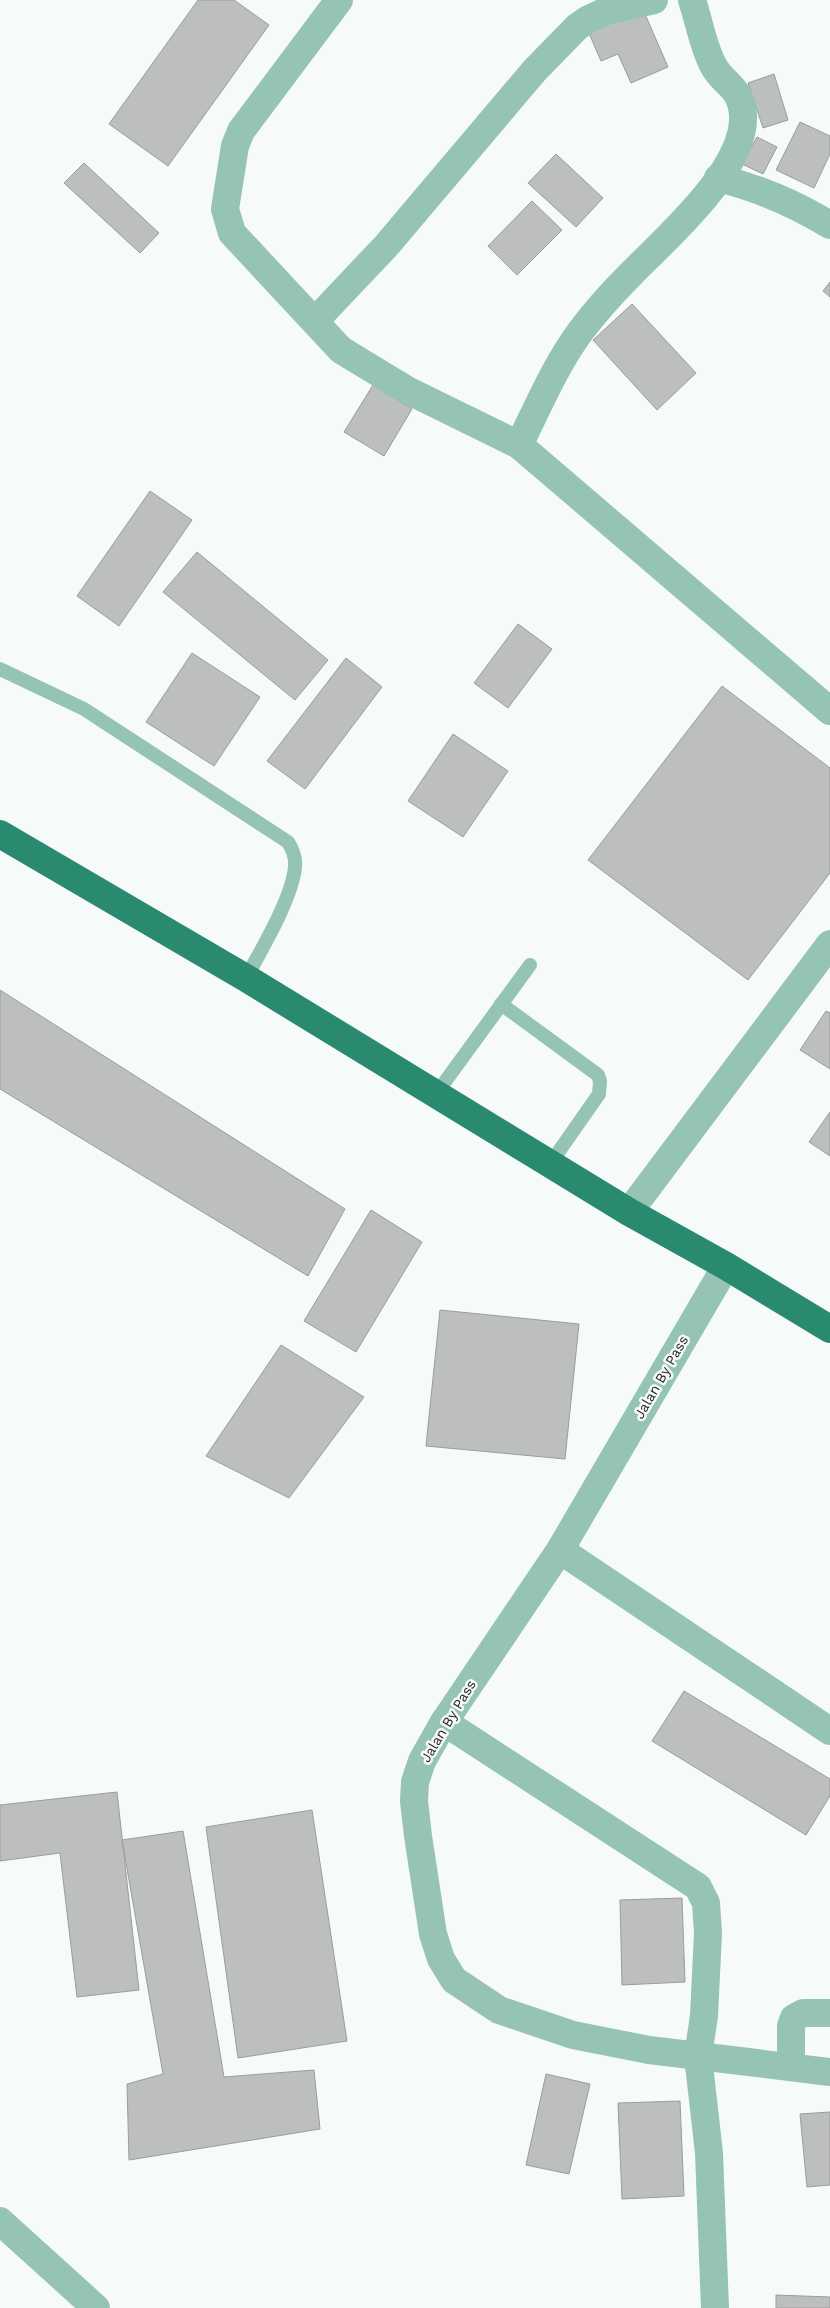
<svg xmlns="http://www.w3.org/2000/svg" width="830" height="2308" viewBox="0 0 830 2308" font-family="'Work Sans',sans-serif">
	<rect width="100%" height="100%" fill="#f6faf9"/>
	<!-- building -->
	<g fill="#bcbfbe" stroke="#9a9d9c">
		<polygon points="198,0 234,0 269,25 168,166 109,124"/>
		<polygon points="642,7 668,67 631,83 618,54 601,61 588,31"/>
		<polygon points="774,74 788,120 763,128 748,83"/>
		<polygon points="800,122 830,136 830,154 814,188 776,170"/>
		<polygon points="757,137 777,147 763,174 742,164"/>
		<polygon points="556,154 603,198 576,227 528,183"/>
		<polygon points="84,163 159,233 140,253 64,183"/>
		<polygon points="532,201 562,230 517,275 488,246"/>
		<polygon points="830,282 830,297 823,291"/>
		<polygon points="632,304 696,373 657,410 593,340"/>
		<polygon points="373,385 412,409 384,456 344,432"/>
		<polygon points="150,491 192,520 119,626 77,596"/>
		<polygon points="197,552 328,660 295,700 163,592"/>
		<polygon points="518,624 552,649 508,708 474,683"/>
		<polygon points="192,653 260,697 214,766 146,722"/>
		<polygon points="346,658 382,687 305,789 267,761"/>
		<polygon points="722,686 830,768 830,873 748,980 588,860"/>
		<polygon points="453,734 508,771 463,837 408,801"/>
		<polygon points="0,990 345,1209 308,1276 0,1089"/>
		<polygon points="826,1011 830,1013 830,1069 800,1050"/>
		<polygon points="830,1112 830,1156 809,1142"/>
		<polygon points="371,1210 422,1242 356,1352 304,1321"/>
		<polygon points="440,1310 579,1324 565,1459 426,1446"/>
		<polygon points="281,1345 364,1397 289,1498 206,1456"/>
		<polygon points="684,1691 830,1779 830,1796 806,1835 652,1741"/>
		<polygon points="117,1792 139,1990 77,1997 60,1853 0,1861 0,1805"/>
		<polygon points="312,1810 347,2041 238,2058 206,1827"/>
		<polygon points="183,1831 224,2077 314,2070 320,2129 129,2160 127,2084 163,2074 122,1840"/>
		<polygon points="682,1898 685,1982 622,1985 620,1900"/>
		<polygon points="546,2074 590,2084 569,2174 526,2165"/>
		<polygon points="680,2101 684,2196 622,2199 618,2103"/>
		<polygon points="830,2112 830,2185 807,2187 800,2114"/>
		<polygon points="776,2295 830,2297 830,2308 776,2308"/>
	</g>
	<g fill="none" stroke-linecap="round" stroke-linejoin="round">
		<!-- service -->
		<g stroke="#96c4b4" stroke-width="14">
			<path d="M 0,669 L 84,709 L 288,842 C 293,850 296,858 295,867 C 292,899 261,950 246,978"/>
			<polyline points="501,1004 598,1075 600,1081 599,1094 550,1164"/>
			<polyline points="436,1094 530,965"/>
		</g>
		<!-- minor -->
		<g stroke="#96c4b4" stroke-width="28">
			<polyline points="339,0 241,131 235,146 225,209 232,233 341,350 407,390 519,445 830,711"/>
			<path d="M 718,178 C 758,188 794,203 830,225"/>
			<polyline points="315,321 386,246 535,70 577,27 587,20 606,11 654,0"/>
			<path d="M 519,445 C 538,407 555,366 580,332 C 595,312 612,293 630,275 C 665,239 746,170 743,115 C 741,86 724,86 713,65 C 703,46 699,21 692,0"/>
			<polyline points="629,1212 830,944"/>
			<polyline points="726,1266 560,1550 444,1722 422,1761 415,1782 414,1801 418,1836 433,1934 441,1959 454,1980 499,2010 573,2035 649,2050 830,2072"/>
			<polyline points="560,1550 830,1731"/>
			<polyline points="444,1722 698,1887 706,1903 708,1933 704,2016 698,2056 709,2153 715,2308"/>
			<polyline points="791,2066 791,2026 794,2018 803,2013 830,2013"/>
		</g>
		<!-- tertiary -->
		<polyline stroke="#96c4b4" stroke-width="28" points="0,2221 96,2308"/>
		<!-- trunk -->
		<polyline stroke="#2a8a70" stroke-width="28" points="0,834 246,978 629,1212 726,1266 830,1329"/>
	</g>
	<g text-anchor="middle" stroke-width="5" stroke-linejoin="round" paint-order="stroke">
		<!-- street labels -->
		<g font-size="14" fill="#252626" stroke="#f6faf9">
			<text transform="translate(661 1377) rotate(-60)" y="5">Jalan By Pass</text>
			<text transform="translate(448 1721) rotate(-59)" y="5">Jalan By Pass</text>
		</g>
	</g>
</svg>
